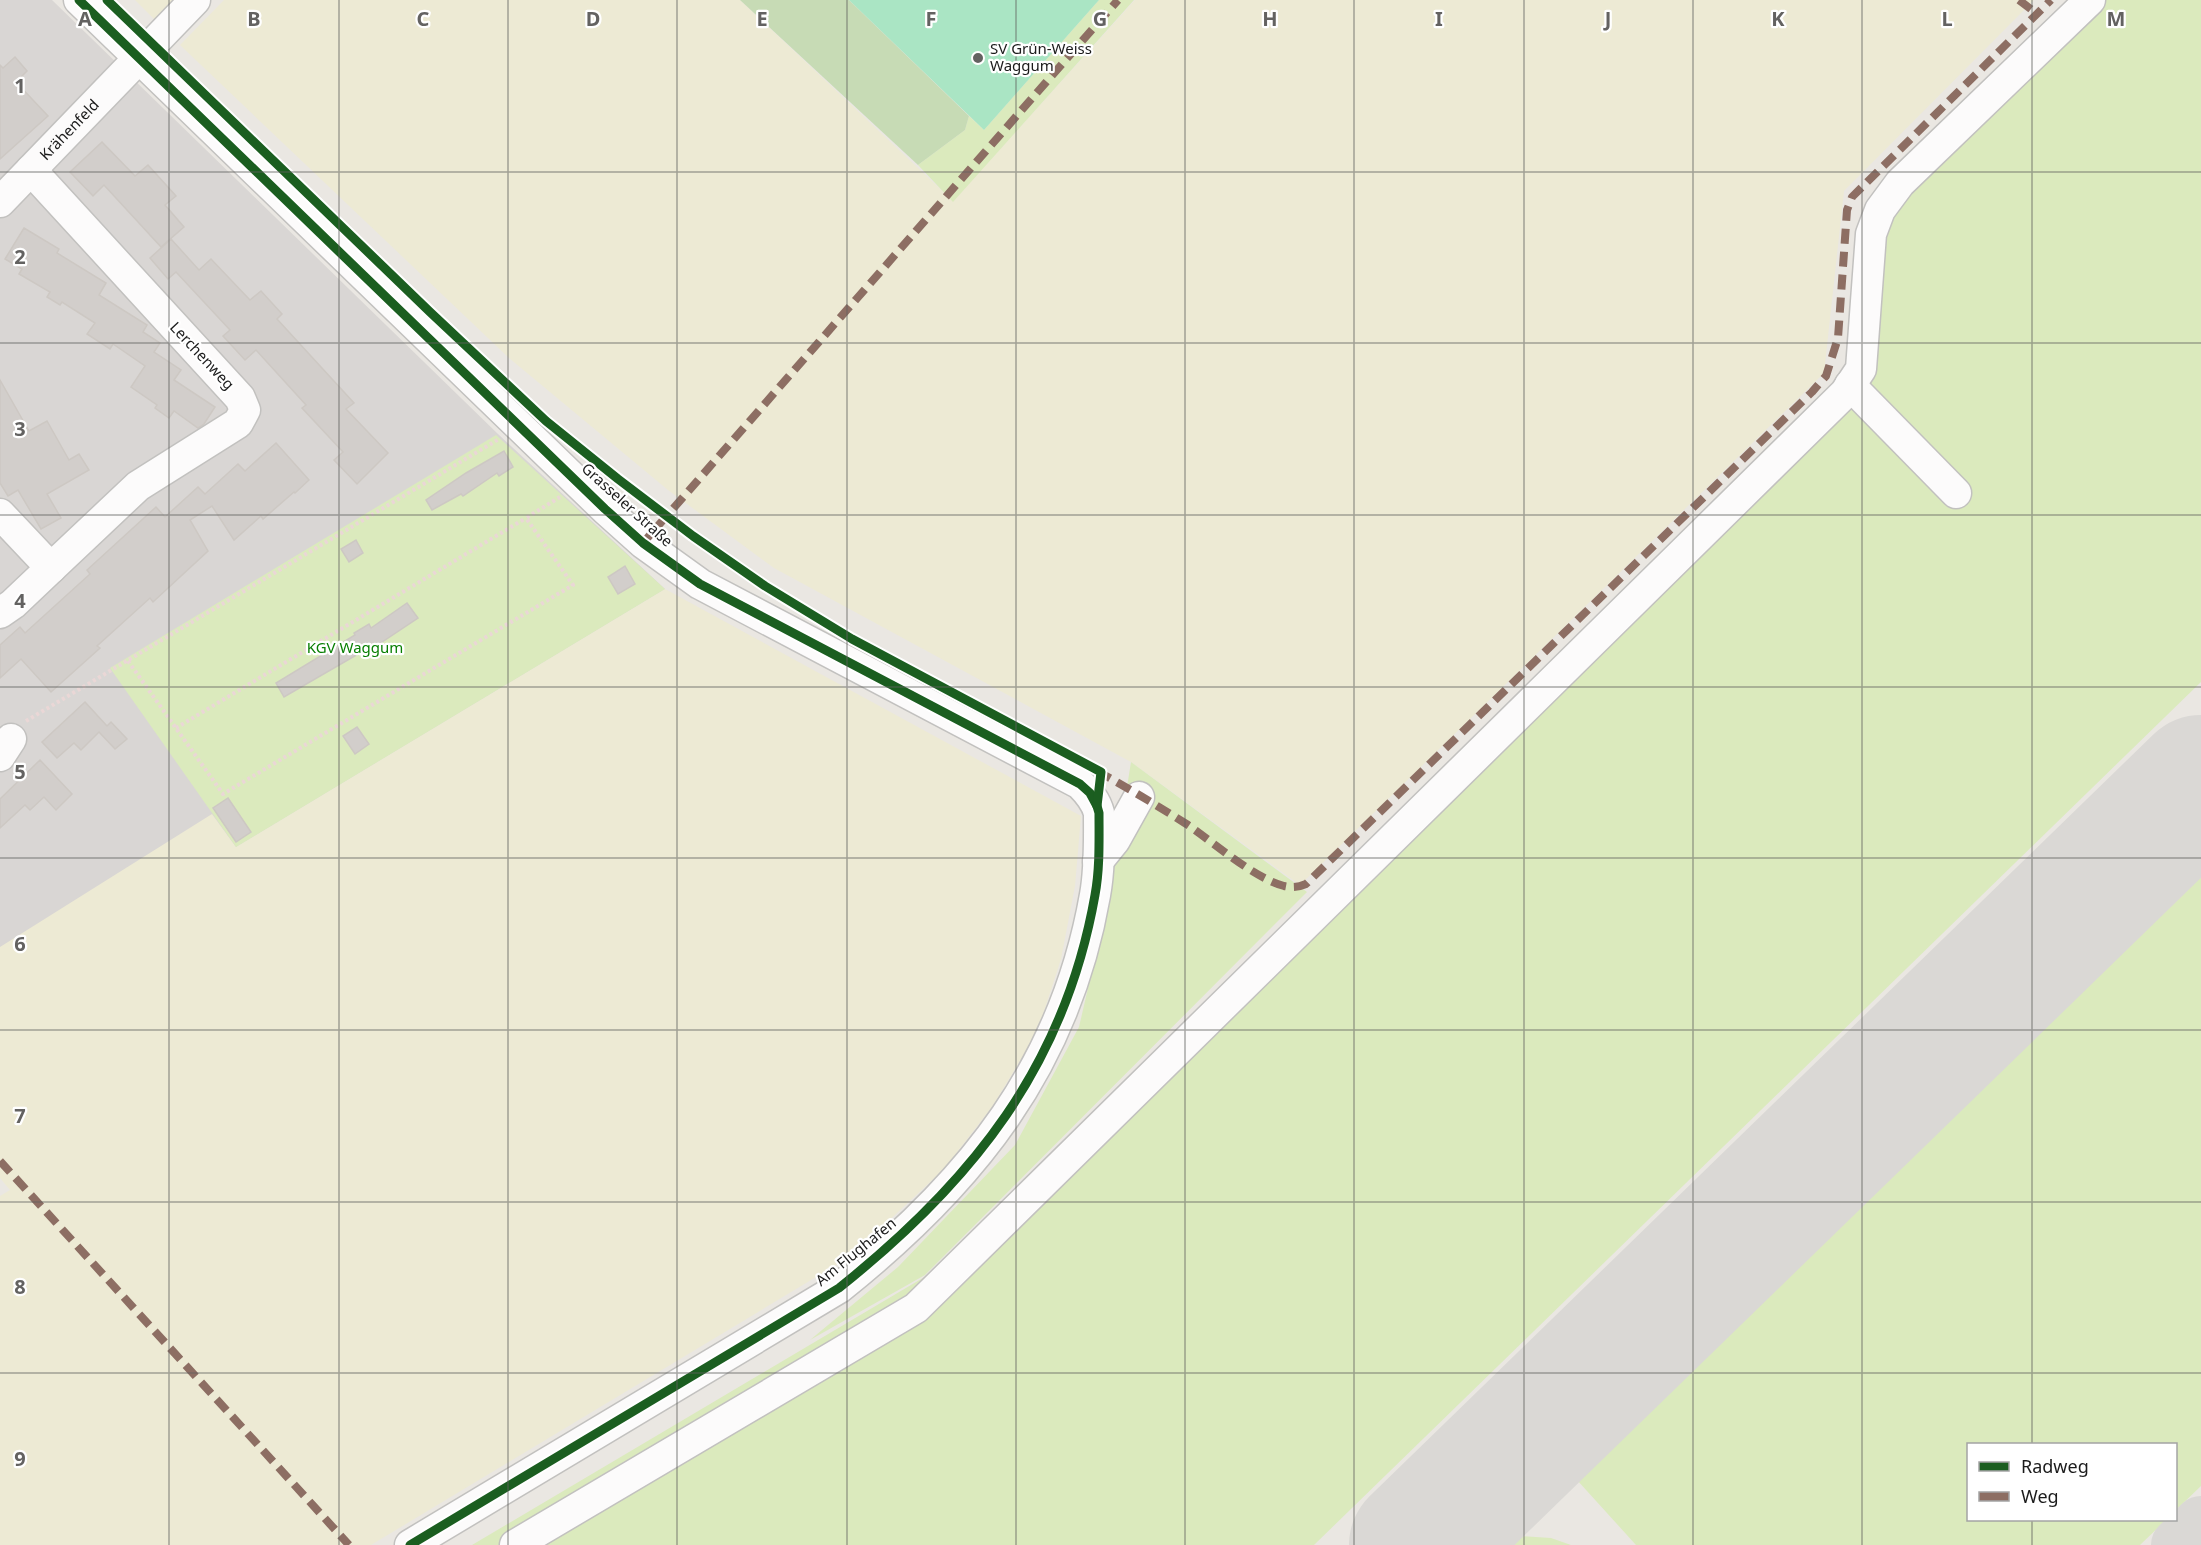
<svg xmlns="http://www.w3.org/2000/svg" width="2201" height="1545" viewBox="0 0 2201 1545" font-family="'Noto Sans',sans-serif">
	<rect width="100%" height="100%" fill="#eae7e2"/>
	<!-- residential -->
	<polygon fill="#d9d6d4" points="0,0 52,0 498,434 665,589 236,847 0,993"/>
	<!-- farmland -->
	<g fill="#edead4">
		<polygon points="135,0 174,0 155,20"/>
		<polygon points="224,0 740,0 953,201 1135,0 2034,0 1844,191 1824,373 1300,885 1131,762 774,568 668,490 509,358 180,45"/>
		<polygon points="665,589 1081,816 1075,886 1061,959 1037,1033 992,1107 944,1169 851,1256 371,1545 0,1545 0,1196 10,1190 0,1178 0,947 212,814 236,847"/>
	</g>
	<!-- grass -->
	<g fill="#dbeabd">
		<polygon points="1099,0 1134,0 953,202 918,165 965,130 969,116 984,130"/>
		<polygon points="2099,0 2201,0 2201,682 1314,1545 472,1545 992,1237 1866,379 1881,224"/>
		<polygon points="496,435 665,589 236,847 110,668"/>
		<polygon points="1131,762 1307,892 925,1275 810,1340 898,1267 1015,1145 1079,1027 1110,893"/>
		<polygon points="2201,875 2201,1486 2176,1510 2176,1444 1968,1444 1968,1520 2166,1520 2140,1545 1636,1545 1577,1480"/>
		<polygon points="1520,1536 1551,1538 1571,1545 1511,1545"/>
	</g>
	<!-- forest -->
	<polygon fill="#c7dbb5" points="740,0 849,0 969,116 965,130 918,165"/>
	<!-- pitch -->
	<polygon fill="#aae5c4" points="849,0 1099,0 984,130"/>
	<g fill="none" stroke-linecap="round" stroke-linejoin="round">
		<!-- taxiway -->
		<polyline stroke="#dad8d5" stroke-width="54" points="2178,1545 2201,1523"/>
		<!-- runway -->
		<polyline stroke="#dad8d5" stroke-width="136" points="1417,1545 2201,783"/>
	</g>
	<!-- building -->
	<g fill="#d2cecb" stroke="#cdc8c3" stroke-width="1.5">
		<polygon points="15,57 27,71 16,82 48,116 0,159 0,65 3,68"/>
		<polygon points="102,142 135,176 148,165 176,196 165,205 184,227 161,247 104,185 93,196 70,172"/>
		<polygon points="24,228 59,249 57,253 106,283 99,295 147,325 143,332 160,343 154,352 181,370 174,380 215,407 204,424 198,428 174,411 169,418 155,408 157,405 131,387 145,366 113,344 110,349 87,334 95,323 62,302 60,305 47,297 50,292 19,274 22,269 5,259"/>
		<polygon points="171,239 199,270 211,259 250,300 261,291 282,314 277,319 354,403 346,409 388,453 357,484 334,460 343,452 302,408 306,405 256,350 245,360 223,336 230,330 176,272 168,279 150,258"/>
		<polygon points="0,380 29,431 47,421 69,460 79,454 89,470 47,494 61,518 41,529 18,490 8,496 0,483"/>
		<polygon points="276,443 309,480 295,493 294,492 263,519 261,516 234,540 212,506 190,520 208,551 153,602 150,598 97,646 100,648 51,692 21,659 0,678 0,645 20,627 25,633 90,574 87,570 156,507 165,517 198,487 205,494 238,464 245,471"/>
		<polygon points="504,451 513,467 499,476 497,473 463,496 461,494 432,510 426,500 466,473"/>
		<polygon points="356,540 363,553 349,562 341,549"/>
		<polygon points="625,566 635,584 618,594 608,577"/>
		<polygon points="407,603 418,618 367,652 365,650 284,697 276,683 355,635 354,633 369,624 371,628"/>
		<polygon points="85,702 107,726 111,722 127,739 115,749 99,732 81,750 74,743 57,758 42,742"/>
		<polygon points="357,727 369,744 355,754 343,736"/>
		<polygon points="40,760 72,794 56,810 44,797 30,810 25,805 0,828 0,799"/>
		<polygon points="228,798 251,832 236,842 213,808"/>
	</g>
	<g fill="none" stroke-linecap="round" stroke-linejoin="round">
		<!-- minor casing -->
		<g stroke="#c2c1bf" stroke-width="33">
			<g id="minor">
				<path d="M 79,0 L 605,509 L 643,543 L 700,584 L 1080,784 C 1089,793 1096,801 1099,813 C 1099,840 1100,868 1095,895 C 1065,1066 972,1182 839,1288 L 410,1545"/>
				<path id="s1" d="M 0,202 L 195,0"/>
				<polyline points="1850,385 1956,493"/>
				<polyline points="0,514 51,568 138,486 238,423 245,410 240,398 31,170"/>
				<polyline points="0,613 13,604 51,568"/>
				<polyline points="0,756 11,739"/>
				<polyline points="1098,861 1115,840 1139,797"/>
				<polyline points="515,1545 916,1308 1845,393 1861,369 1871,234 1880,210 1900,183 2090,0"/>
			</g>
		</g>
		<!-- path -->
		<g stroke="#ead7d6" stroke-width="4" stroke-dasharray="3 3" stroke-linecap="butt">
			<polyline points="128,661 223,794 573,585 526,518 560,497"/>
			<polyline points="26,721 499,439"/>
			<polyline points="176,728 526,518"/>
		</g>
		<!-- minor -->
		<use href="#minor" stroke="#fcfbfb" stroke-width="30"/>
		<!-- quiet -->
		<g stroke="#8d6e63" stroke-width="8" stroke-dasharray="15 8" stroke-linecap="butt">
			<polyline points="2019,0 2037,14"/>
			<polyline points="643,543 1118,0"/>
			<path d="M 1097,771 C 1128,788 1158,806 1188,825 C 1214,843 1254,878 1284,886 C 1293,888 1299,887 1306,884 L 1812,392 L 1826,376 L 1838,338 L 1847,210 L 1852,197 L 2051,0"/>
			<polyline points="0,1161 349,1545"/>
		</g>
		<!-- cycleway casing -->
		<g stroke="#fff" stroke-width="13">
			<g id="cycleway">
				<polyline points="79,0 605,509 643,543 700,584 1080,784 1090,793 1097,806"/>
				<path d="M 107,0 L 430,312 L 546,421 L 618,479 L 693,536 L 765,586 L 852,639 L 1101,772 L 1097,806 L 1099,813 C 1099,840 1100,868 1095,895 C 1065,1066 972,1182 839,1288 L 410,1545"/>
			</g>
		</g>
		<!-- cycleway -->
		<use href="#cycleway" stroke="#1b5e20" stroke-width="9"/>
	</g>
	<!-- grid -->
	<path fill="none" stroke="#636261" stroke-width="1.5" stroke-opacity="0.55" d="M 169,0 L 169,1545M 339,0 L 339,1545M 508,0 L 508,1545M 677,0 L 677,1545M 847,0 L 847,1545M 1016,0 L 1016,1545M 1185,0 L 1185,1545M 1354,0 L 1354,1545M 1524,0 L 1524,1545M 1693,0 L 1693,1545M 1862,0 L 1862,1545M 2032,0 L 2032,1444M 0,172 L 2201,172M 0,343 L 2201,343M 0,515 L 2201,515M 0,687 L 2201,687M 0,858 L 2201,858M 0,1030 L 2201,1030M 0,1202 L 2201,1202M 0,1373 L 2201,1373M 2032,1520 L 2032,1545"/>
	<!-- markers -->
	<circle fill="#636261" stroke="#fff" stroke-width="2" cx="978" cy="58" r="6"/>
	<g text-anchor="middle" stroke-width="4.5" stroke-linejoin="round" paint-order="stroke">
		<!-- poi labels -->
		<g font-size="15" fill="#1b1b1b" stroke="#fff" text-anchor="start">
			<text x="990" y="54">SV Grün-Weiss<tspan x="990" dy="17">Waggum</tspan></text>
		</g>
		<!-- street labels -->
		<g font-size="15" fill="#1b1b1b" stroke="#fff">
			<text dy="5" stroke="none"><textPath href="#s1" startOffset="100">Krähenfeld</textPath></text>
			<text transform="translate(202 356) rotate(47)" y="5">Lerchenweg</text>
			<text transform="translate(627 505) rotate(42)" y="5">Grasseler Straße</text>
			<text transform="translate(856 1252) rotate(-39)" y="5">Am Flughafen</text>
		</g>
		<!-- park labels -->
		<g font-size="15" fill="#087f03" stroke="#fff">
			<text x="355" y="653">KGV Waggum</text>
		</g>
	</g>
	<g font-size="20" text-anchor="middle" font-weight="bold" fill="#636261" stroke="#fff" stroke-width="4.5" stroke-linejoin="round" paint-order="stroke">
		<text x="85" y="26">A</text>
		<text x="254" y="26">B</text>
		<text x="423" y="26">C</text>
		<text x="593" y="26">D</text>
		<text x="762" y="26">E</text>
		<text x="931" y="26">F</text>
		<text x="1100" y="26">G</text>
		<text x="1270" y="26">H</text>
		<text x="1439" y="26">I</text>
		<text x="1608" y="26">J</text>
		<text x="1778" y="26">K</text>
		<text x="1947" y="26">L</text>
		<text x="2116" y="26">M</text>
		<text x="20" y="93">1</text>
		<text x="20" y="264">2</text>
		<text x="20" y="436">3</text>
		<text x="20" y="608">4</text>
		<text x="20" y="779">5</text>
		<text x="20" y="951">6</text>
		<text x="20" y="1123">7</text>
		<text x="20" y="1294">8</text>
		<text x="20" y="1466">9</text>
	</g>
	<!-- legend -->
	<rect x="1967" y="1443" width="210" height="78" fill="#ffffff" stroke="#a4a4a4" stroke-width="1.5"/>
	<rect x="1979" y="1462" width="30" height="9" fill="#1b5e20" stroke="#a4a4a4" stroke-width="1.5"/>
	<text x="2021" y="1473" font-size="18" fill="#1b1b1b">Radweg</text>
	<rect x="1979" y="1492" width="30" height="9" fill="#8d6e63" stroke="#a4a4a4" stroke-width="1.5"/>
	<text x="2021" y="1503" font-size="18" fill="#1b1b1b">Weg</text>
</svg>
